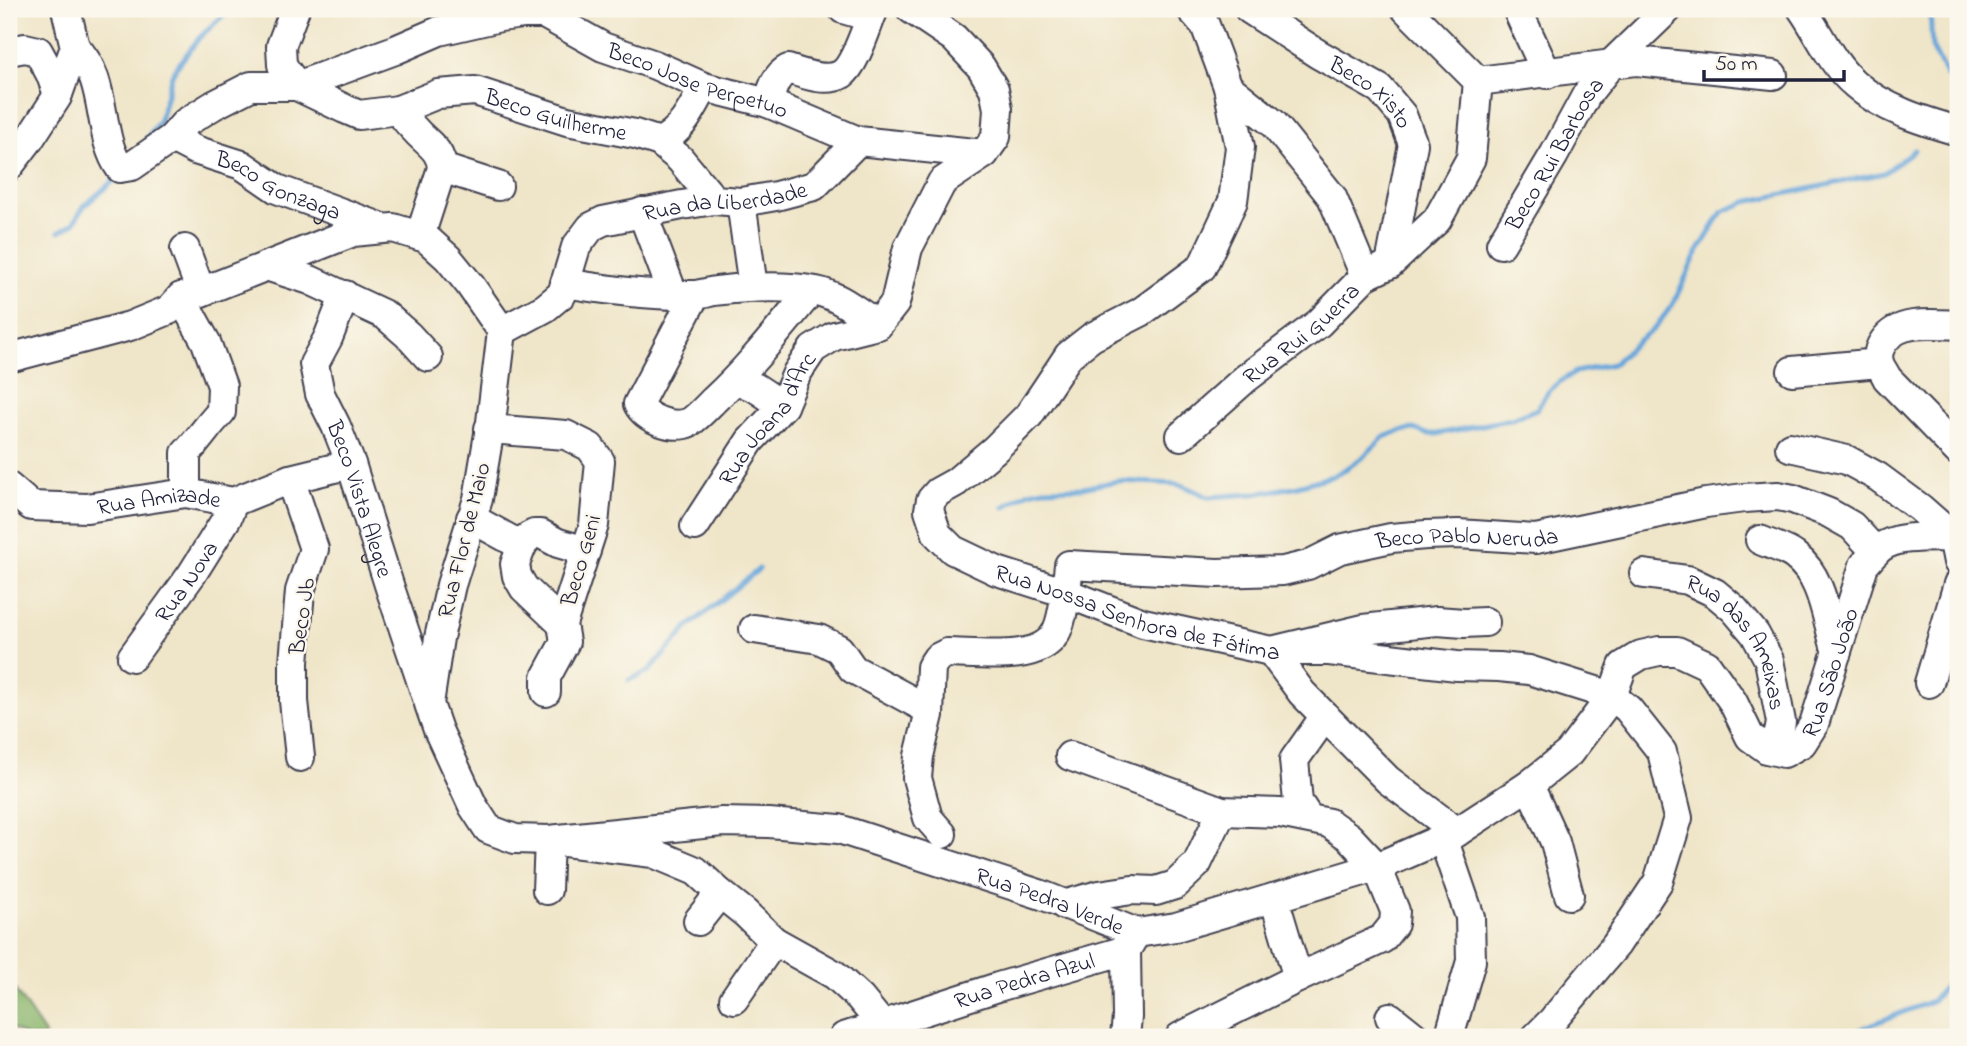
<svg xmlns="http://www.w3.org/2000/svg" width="1967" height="1046" viewBox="0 0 1967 1046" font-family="'Indie Flower',sans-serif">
	<rect width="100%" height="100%" fill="#fbf7ec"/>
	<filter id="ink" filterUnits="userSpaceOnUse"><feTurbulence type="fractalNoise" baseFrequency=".0143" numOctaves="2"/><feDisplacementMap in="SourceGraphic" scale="14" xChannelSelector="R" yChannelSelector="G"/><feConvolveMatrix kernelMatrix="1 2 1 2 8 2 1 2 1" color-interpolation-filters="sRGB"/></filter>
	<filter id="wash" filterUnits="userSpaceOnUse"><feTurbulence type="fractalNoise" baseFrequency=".00686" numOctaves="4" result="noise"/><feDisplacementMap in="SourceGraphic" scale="28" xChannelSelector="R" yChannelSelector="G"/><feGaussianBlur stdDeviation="1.57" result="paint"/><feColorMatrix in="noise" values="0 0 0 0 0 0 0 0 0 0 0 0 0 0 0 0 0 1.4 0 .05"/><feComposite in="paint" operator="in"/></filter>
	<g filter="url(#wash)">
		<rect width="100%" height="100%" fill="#efe5c8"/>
		<!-- forest -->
		<polygon fill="#8ab56c" stroke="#566c54" stroke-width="2" points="9,981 45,1034 45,1037 28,1037 9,1027"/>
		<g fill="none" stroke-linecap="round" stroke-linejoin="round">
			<!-- stream -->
			<g stroke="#68a6da" stroke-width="5">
				<polyline points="1930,9 1932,47 1947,76 1958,73"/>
				<polyline points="147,138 160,120 172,75 176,68 199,38 230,9"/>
				<polyline points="59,232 73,224 84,206 117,178"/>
				<polyline points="1004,507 1029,492 1044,489 1082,488 1118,481 1176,484 1184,486 1208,497 1253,494 1294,487 1333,476 1349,467 1363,457 1384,437 1397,432 1414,429 1427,434 1437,434 1512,419 1537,409 1548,392 1558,383 1576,372 1613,364 1639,340 1654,329 1673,304 1696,255 1722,212 1746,202 1884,173 1914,150"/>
				<polyline points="629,680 649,671 688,627 759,569"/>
				<polyline points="1847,1037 1865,1027 1932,1001 1958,972"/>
			</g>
		</g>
	</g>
	<g filter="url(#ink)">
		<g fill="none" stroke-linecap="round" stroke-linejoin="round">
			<!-- minor casing -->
			<g stroke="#413f50" stroke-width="32">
				<g id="minor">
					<path id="s1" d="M 295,9 L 281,46 L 282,65 L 297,86 L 345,109 L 359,115 L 398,110 L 438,94 L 475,91 L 567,121 L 635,134 L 660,142 L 680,159 L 714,200"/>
					<polyline points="843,9 870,17"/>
					<path id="s2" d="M 1191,9 L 1205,25 L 1228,87 L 1240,147 L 1233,201 L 1202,267 L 1141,312 L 1092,337 L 1069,355 L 1029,415 L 995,449 L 956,482 L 938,492 L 931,500 L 929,510 L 937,534 L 953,550 L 997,571 L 1066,593 L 1143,623 L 1271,651 L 1329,651 L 1457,666 L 1499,667 L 1529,670 L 1612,696 L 1628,709 L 1662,752 L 1678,818 L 1658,882 L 1616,945 L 1552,1021 L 1536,1037"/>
					<path id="s3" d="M 1249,9 L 1318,54 L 1380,89 L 1402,115 L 1413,144 L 1390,264"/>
					<polyline points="1517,9 1547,74"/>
					<path d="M 1802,9 C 1819,33 1832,65 1855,84 C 1883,109 1923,121 1958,131"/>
					<path id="s4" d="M 75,47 C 109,80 96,134 120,168 L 132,166 L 172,138 L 185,123 L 214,105 L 251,86 L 297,86 L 395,50 L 439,31 L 500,17 L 523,14 L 544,14 L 603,47 L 655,65 L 704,87 L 768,103 L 858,141"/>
					<polyline points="9,51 25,48 38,51 50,73 58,94"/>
					<polyline points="1478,81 1636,61 1773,75"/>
					<path d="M 768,103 C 772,90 775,76 788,69 C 803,74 827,83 842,74 C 856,64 867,25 874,9"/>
					<path d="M 398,110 C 404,118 410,125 417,132 C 428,144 441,150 442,168 L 420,236"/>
					<path id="s5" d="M 172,138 L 195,150 L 242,165 L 277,189 L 380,227"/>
					<path d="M 660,142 C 683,130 692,109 704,87"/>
					<polyline points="9,166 29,140 57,97 75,47 66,9"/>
					<polyline points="442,168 498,186"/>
					<polyline points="741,202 753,287"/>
					<polyline points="642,212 673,294"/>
					<path id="s6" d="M 1501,244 L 1554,155 L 1587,94 L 1610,65 L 1668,9"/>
					<polyline points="185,249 201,292"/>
					<polyline points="266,266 310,280 385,315 408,335 428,357"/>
					<polyline points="1365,276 1390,264 1437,220 1471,158 1478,81 1406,9"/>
					<path d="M 565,283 C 606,290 652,296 693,295 C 700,295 708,292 715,291 C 748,287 783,285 816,291 C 838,295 859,313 878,325"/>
					<path id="s7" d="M 345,295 L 328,338 L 314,364 L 320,394 L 336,426 L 351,464 L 390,588 L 427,698"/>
					<path d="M 695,295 L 638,404 C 646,419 673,430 690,422 C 698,417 707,407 714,400 C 750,367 780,328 811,291"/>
					<path d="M 181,297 L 206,342 L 222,386 L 221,412 C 208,425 199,440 186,453 L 186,493"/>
					<path d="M 1958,325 C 1935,324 1899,319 1884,341 C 1879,348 1877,354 1879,363 C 1880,367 1885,373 1887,378 L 1958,451"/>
					<path id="s8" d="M 502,331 L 545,308 L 562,294 L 576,247 L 591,227 L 603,221 L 682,205 L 714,200 L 741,202 L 776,196 L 814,186 L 858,141 L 984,154"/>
					<polyline points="9,358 130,326 169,310 181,297 201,292 353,232 393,228 426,238 448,258 470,285 502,331 491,422 478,499 451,585 439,638 429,704 438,730 473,806 488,829 515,839 549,840 653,853 696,871 720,893 745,913 774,941 835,975 860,998 883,1026 883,1037"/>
					<polyline points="1792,371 1879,363"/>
					<polyline points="737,380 756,388 783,406"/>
					<polyline points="489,429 566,435 590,447 600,461 594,525 562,624 565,642 546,677 546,692"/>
					<path id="s9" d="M 1181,436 L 1245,379 L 1319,323 L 1365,276 L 1332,197 L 1273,123 L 1228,87"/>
					<polyline points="1790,447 1847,460 1878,477 1920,508 1953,537 1958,562"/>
					<polyline points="290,479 314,549 300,591 294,662 294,701 300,757"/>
					<path id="s10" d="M 9,487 L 31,506 L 87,508 L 186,493 L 233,502 L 290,479 L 351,464"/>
					<polyline points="471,518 522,546"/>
					<path id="s11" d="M 695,526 L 750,441 L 783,406 L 797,373 L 813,349 L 834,336 L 878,325 L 884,317 L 895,303 L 908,248 L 942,182 L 984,154 L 996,137 L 998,109 L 994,89 L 981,67 L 954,38 L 911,9"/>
					<path d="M 1760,540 C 1771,545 1786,549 1795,556 C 1824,578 1826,620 1837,652"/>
					<path id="s12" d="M 1644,574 L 1688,580 L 1715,593 L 1734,609 L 1755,634 L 1769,660 L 1781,722 L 1779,734 L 1767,749"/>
					<polyline points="562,624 524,588 517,576 515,564 522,546 528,537 534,534 541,534 558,543 586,551"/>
					<polyline points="754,629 819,639 839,649 853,669 929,710"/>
					<path id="s13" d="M 132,657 L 192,574 L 227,518 L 233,502"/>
					<polyline points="1929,683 1958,584"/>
					<polyline points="1070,756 1222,811 1280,813 1329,823 1349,837 1377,867 1395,911 1394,924 1382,939 1298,978 1180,1037"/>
					<polyline points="1529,785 1555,842 1569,895"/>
					<polyline points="1308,817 1298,802 1294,760 1325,716"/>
					<polyline points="1457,832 1388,780 1302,693 1271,651 1363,629 1437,621 1464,623 1485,622"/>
					<path id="s14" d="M 942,834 L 928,818 L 917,778 L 919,756 L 929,715 L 931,667 L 937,658 L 947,653 C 977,653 1038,663 1055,634 C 1064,620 1067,582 1069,565 L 1217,573 L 1283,571 L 1308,565 L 1340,549 L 1391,538 L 1426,535 L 1458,534 L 1536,539 L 1706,503 L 1744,498 L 1778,496 L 1793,499 L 1829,513 L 1852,526 L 1876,552"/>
					<polyline points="1443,838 1470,917 1471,961 1452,1027 1451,1037"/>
					<path id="s15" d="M 547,890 L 549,840 L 722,822 L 769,823 L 839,829 L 1042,895 L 1137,933 L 1176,927 L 1377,867 L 1457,832 L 1529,785 L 1569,753 L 1612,696 L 1623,666 L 1641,655 L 1659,651 L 1677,651 L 1707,665 L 1733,702 L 1750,737 L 1767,749 L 1784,753 L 1802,743 L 1814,724 L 1864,565 C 1869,560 1874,553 1880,548 C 1898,534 1936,538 1958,537"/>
					<polyline points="1274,898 1298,978"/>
					<polyline points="1064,905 1099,895 1132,890 1156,891 1175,885 1197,864 1222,811"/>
					<polyline points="698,921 720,893"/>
					<polyline points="734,999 774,941"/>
					<polyline points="1390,1017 1415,1037"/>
					<path id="s16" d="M 844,1037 L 998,987 L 1126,950"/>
					<polyline points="1125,1037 1127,1017 1126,950 1135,935"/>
				</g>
			</g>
			<!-- minor -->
			<use href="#minor" stroke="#fff" stroke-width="28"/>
		</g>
	</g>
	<g text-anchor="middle" stroke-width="5" stroke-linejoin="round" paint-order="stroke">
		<!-- street labels -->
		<g font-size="23" fill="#22223b" stroke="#fbf7ec">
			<text dy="8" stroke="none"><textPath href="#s4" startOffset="761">Beco Jose Perpetuo</textPath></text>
			<text dy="8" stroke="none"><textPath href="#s3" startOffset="149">Beco Xisto</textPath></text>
			<text dy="8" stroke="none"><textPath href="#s1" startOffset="357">Beco Guilherme</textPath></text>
			<text dy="8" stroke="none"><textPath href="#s6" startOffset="105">Beco Rui Barbosa</textPath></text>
			<text dy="8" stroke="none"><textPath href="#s5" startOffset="117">Beco Gonzaga</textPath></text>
			<text dy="8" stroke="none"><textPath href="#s8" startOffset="282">Rua da Liberdade</textPath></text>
			<text dy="8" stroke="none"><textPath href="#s9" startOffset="158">Rua Rui Guerra</textPath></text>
			<text dy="8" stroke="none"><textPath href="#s11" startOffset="130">Rua Joana d'Arc</textPath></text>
			<text dy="8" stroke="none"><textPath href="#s7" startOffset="219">Beco Vista Alegre</textPath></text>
			<text dy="8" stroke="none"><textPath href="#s10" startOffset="158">Rua Amizade</textPath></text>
			<text dy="8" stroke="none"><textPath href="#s14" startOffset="786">Beco Pablo Neruda</textPath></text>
			<text transform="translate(463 540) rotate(-76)" y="8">Rua Flor de Maio</text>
			<text transform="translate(580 560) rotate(-74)" y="8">Beco Geni</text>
			<text dy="8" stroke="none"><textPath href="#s13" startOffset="93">Rua Nova</textPath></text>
			<text dy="8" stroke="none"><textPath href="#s2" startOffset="892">Rua Nossa Senhora de Fátima</textPath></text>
			<text transform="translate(301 616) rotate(-82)" y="8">Beco Jb</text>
			<text dy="8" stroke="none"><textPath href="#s12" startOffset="128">Rua das Ameixas</textPath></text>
			<text dy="8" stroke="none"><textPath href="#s15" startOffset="1544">Rua São João</textPath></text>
			<text dy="8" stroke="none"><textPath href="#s15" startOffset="564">Rua Pedra Verde</textPath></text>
			<text dy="8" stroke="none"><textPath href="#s16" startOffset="189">Rua Pedra Azul</textPath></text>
		</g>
	</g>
	<!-- margin -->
	<rect width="1967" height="1046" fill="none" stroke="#fbf7ec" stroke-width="35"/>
	<!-- scale -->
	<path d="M1704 70v10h140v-10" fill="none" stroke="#22223b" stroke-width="3.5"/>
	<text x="1715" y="70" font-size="21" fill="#22223b" stroke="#fbf7ec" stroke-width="5" paint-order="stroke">50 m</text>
</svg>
